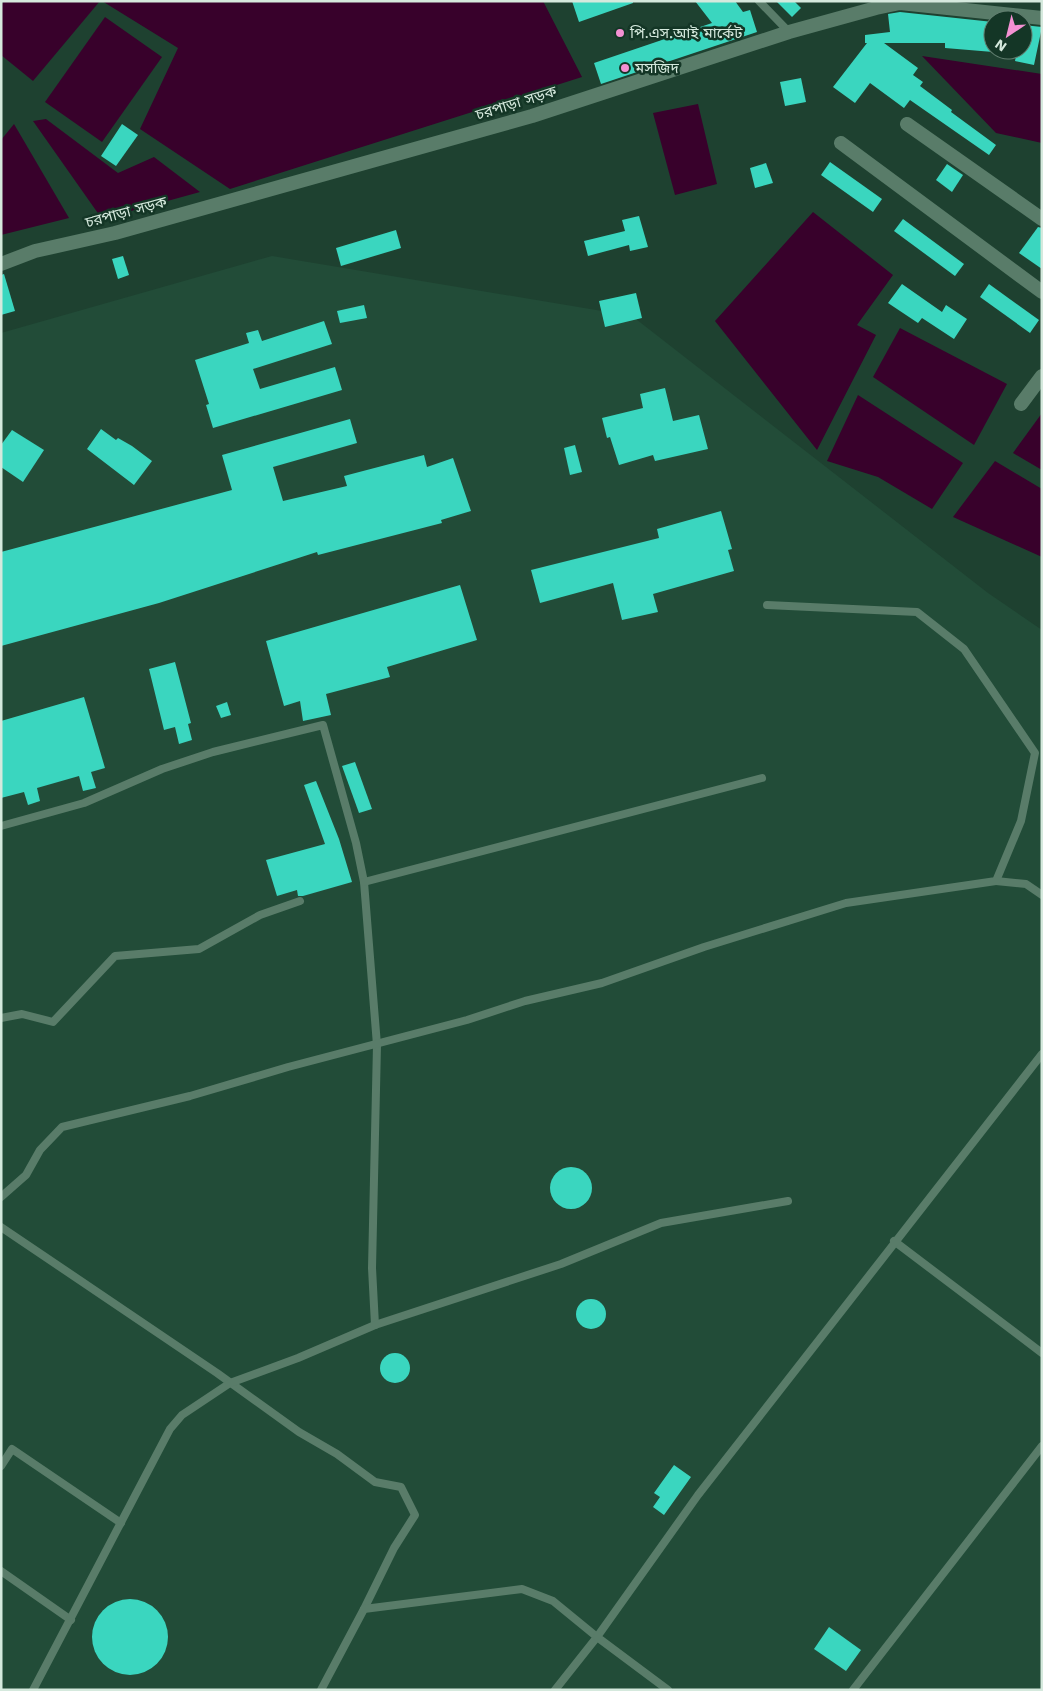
<svg xmlns="http://www.w3.org/2000/svg" width="1043" height="1691" viewBox="0 0 1043 1691" font-family="'Work Sans','Noto Sans Bengali',sans-serif">
	<rect width="100%" height="100%" fill="#1e4130"/>
	<!-- built -->
	<polygon fill="#224c38" points="272,256 632,316 988,593 1042,630 1042,1690 1,1690 1,333"/>
	<!-- water -->
	<g fill="#38012b">
		<polygon points="4,1 100,1 33,81 1,55 1,5"/>
		<polygon points="102,1 543,1 582,77 230,189 140,129 178,48"/>
		<polygon points="105,17 162,57 102,142 45,102"/>
		<polygon points="922,56 1042,74 1042,143 996,133"/>
		<polygon points="698,104 717,184 675,195 653,113"/>
		<polygon points="46,119 118,173 154,157 200,192 102,219 33,121"/>
		<polygon points="14,124 69,218 1,235 1,140"/>
		<polygon points="813,212 893,275 857,325 876,335 817,450 715,321"/>
		<polygon points="900,328 1007,384 974,445 873,377"/>
		<polygon points="858,395 963,463 932,509 878,477 827,461"/>
		<polygon points="1042,413 1042,470 1013,453"/>
		<polygon points="995,461 1042,489 1042,557 953,517"/>
	</g>
	<!-- building -->
	<g fill="#3ad6bf">
		<polygon points="572,1 633,1 633,3 579,22"/>
		<polygon points="695,1 735,1 743,12 750,10 757,32 601,84 594,63 712,23"/>
		<polygon points="776,1 794,1 801,8 792,17"/>
		<polygon points="900,12 993,22 993,52 945,48 945,43 884,43 918,68 913,75 923,82 920,86 952,110 951,112 996,145 989,155 910,100 904,108 870,83 855,103 833,87 867,43 865,43 865,35 890,32 888,14"/>
		<polygon points="1023,25 1042,27 1034,65 1015,61 1017,50 1023,50"/>
		<polygon points="801,78 806,102 785,106 780,82"/>
		<polygon points="122,124 138,135 116,166 101,156"/>
		<polygon points="830,162 882,199 873,212 821,175"/>
		<polygon points="766,163 773,183 755,188 750,168"/>
		<polygon points="947,164 963,175 952,192 936,180"/>
		<polygon points="639,216 648,247 630,251 629,245 588,256 584,241 625,231 622,220"/>
		<polygon points="903,219 964,264 955,276 894,231"/>
		<polygon points="1038,227 1042,228 1042,269 1019,253"/>
		<polygon points="396,230 401,248 341,266 336,248"/>
		<polygon points="123,256 129,275 118,279 112,259"/>
		<polygon points="4,274 15,311 1,315 1,275"/>
		<polygon points="902,284 942,312 946,305 967,319 954,339 922,318 918,323 888,303"/>
		<polygon points="989,284 1039,320 1030,333 980,297"/>
		<polygon points="636,293 642,318 605,327 599,301"/>
		<polygon points="364,305 367,318 340,323 337,311"/>
		<polygon points="324,321 332,344 253,369 260,389 335,367 342,390 213,428 206,405 209,404 195,360 249,343 246,333 258,330 262,341"/>
		<polygon points="665,388 673,421 699,415 708,449 655,461 653,455 619,465 610,437 607,438 602,418 643,408 640,394"/>
		<polygon points="350,419 357,443 273,467 283,501 347,486 344,476 424,455 427,467 453,458 471,511 441,520 442,523 318,555 317,552 159,603 1,646 1,552 232,490 222,455"/>
		<polygon points="101,429 116,440 118,438 132,446 152,461 134,485 87,449"/>
		<polygon points="12,430 44,450 23,482 1,467 1,445"/>
		<polygon points="575,445 582,472 570,475 564,448"/>
		<polygon points="721,511 732,549 728,550 734,571 653,594 658,612 622,620 613,583 540,603 531,570 659,538 657,529"/>
		<polygon points="460,585 477,640 387,667 390,677 326,694 331,715 303,721 300,701 284,706 266,641"/>
		<polygon points="175,662 191,723 188,724 192,740 179,744 175,727 164,730 149,669"/>
		<polygon points="84,697 105,768 91,772 96,788 83,791 79,776 37,788 40,801 28,805 24,792 1,798 1,721"/>
		<polygon points="227,702 231,715 221,718 216,706"/>
		<polygon points="355,762 372,809 359,813 342,766"/>
		<polygon points="316,781 339,839 352,882 303,896 298,896 297,890 277,896 266,860 325,844 304,785"/>
		<circle cx="571" cy="1188" r="21"/>
		<circle cx="591" cy="1314" r="15"/>
		<circle cx="395" cy="1368" r="15"/>
		<polygon points="674,1465 691,1477 664,1515 653,1507 660,1497 654,1493"/>
		<circle cx="130" cy="1637" r="38"/>
		<polygon points="829,1627 861,1650 846,1671 814,1649"/>
	</g>
	<g fill="none" stroke-linecap="round" stroke-linejoin="round">
		<!-- service -->
		<g stroke="#597c69" stroke-width="8">
			<polyline points="759,1 789,32"/>
			<polyline points="1,826 84,803 162,769 213,752 323,725 356,843 364,882 377,1045 372,1268 375,1325"/>
			<polyline points="996,881 1026,884 1042,895"/>
			<polyline points="364,882 762,778"/>
			<polyline points="1,1018 22,1014 53,1022 115,956 199,949 260,915 300,901"/>
			<polyline points="1,1197 26,1175 40,1150 62,1127 190,1096 288,1067 467,1020 525,1001 602,983 704,947 846,903 996,881 1021,821 1035,753 964,649 917,612 767,605"/>
			<polyline points="1,1227 217,1373 299,1432 337,1454 375,1482 401,1487 415,1515 394,1548 364,1609"/>
			<polyline points="894,1241 1042,1353"/>
			<polyline points="1,1466 12,1449 121,1523"/>
			<polyline points="1,1571 71,1620"/>
			<polyline points="33,1690 170,1429 182,1415 230,1383 298,1358 375,1325 561,1264 661,1223 788,1201"/>
			<polyline points="321,1690 364,1609 522,1589 553,1601 597,1637 555,1690"/>
			<polyline points="668,1690 597,1637 698,1495 1042,1054"/>
			<polyline points="853,1690 1042,1446"/>
		</g>
		<!-- minor -->
		<g stroke="#597c69" stroke-width="14">
			<polyline points="907,124 1042,219"/>
			<polyline points="841,143 1042,292"/>
			<polyline points="1021,404 1042,376"/>
		</g>
		<!-- tertiary -->
		<polyline stroke="#597c69" stroke-width="14" points="1,264 35,251 115,233 532,116 789,32 876,8 900,3 1042,18"/>
	</g>
	<!-- markers -->
	<g fill="#f491d3" stroke="#143626" stroke-width="2">
		<circle cx="620" cy="33" r="5"/>
		<circle cx="625" cy="68" r="5"/>
	</g>
	<g text-anchor="middle" stroke-width="5" stroke-linejoin="round" paint-order="stroke">
		<!-- poi labels -->
		<g font-size="15" fill="#d5e9dd" stroke="#143626" text-anchor="start">
			<text x="630" y="38">পি.এস.আই মার্কেট</text>
			<text x="635" y="73">মসজিদ</text>
		</g>
		<!-- street labels -->
		<g font-size="15" fill="#d5e9dd" stroke="#143626">
			<text transform="translate(516 103) rotate(-17)" y="5">চরপাড়া সড়ক</text>
			<text transform="translate(126 212) rotate(-15)" y="5">চরপাড়া সড়ক</text>
		</g>
	</g>
	<!-- border -->
	<rect width="1043" height="1691" fill="none" stroke="#d5e9dd" stroke-width="5"/>
	<!-- north arrow -->
	<g transform="translate(1008 35) rotate(215)"><circle r="24" fill="#143626" stroke="#617e6f"/>
	<path d="M0-4L9 19L0 12L-9 19Z" fill="#f491d3"/>
	<text y="-8" font-size="14" font-weight="bold" text-anchor="middle" fill="#d5e9dd">N</text>
	</g>
</svg>
